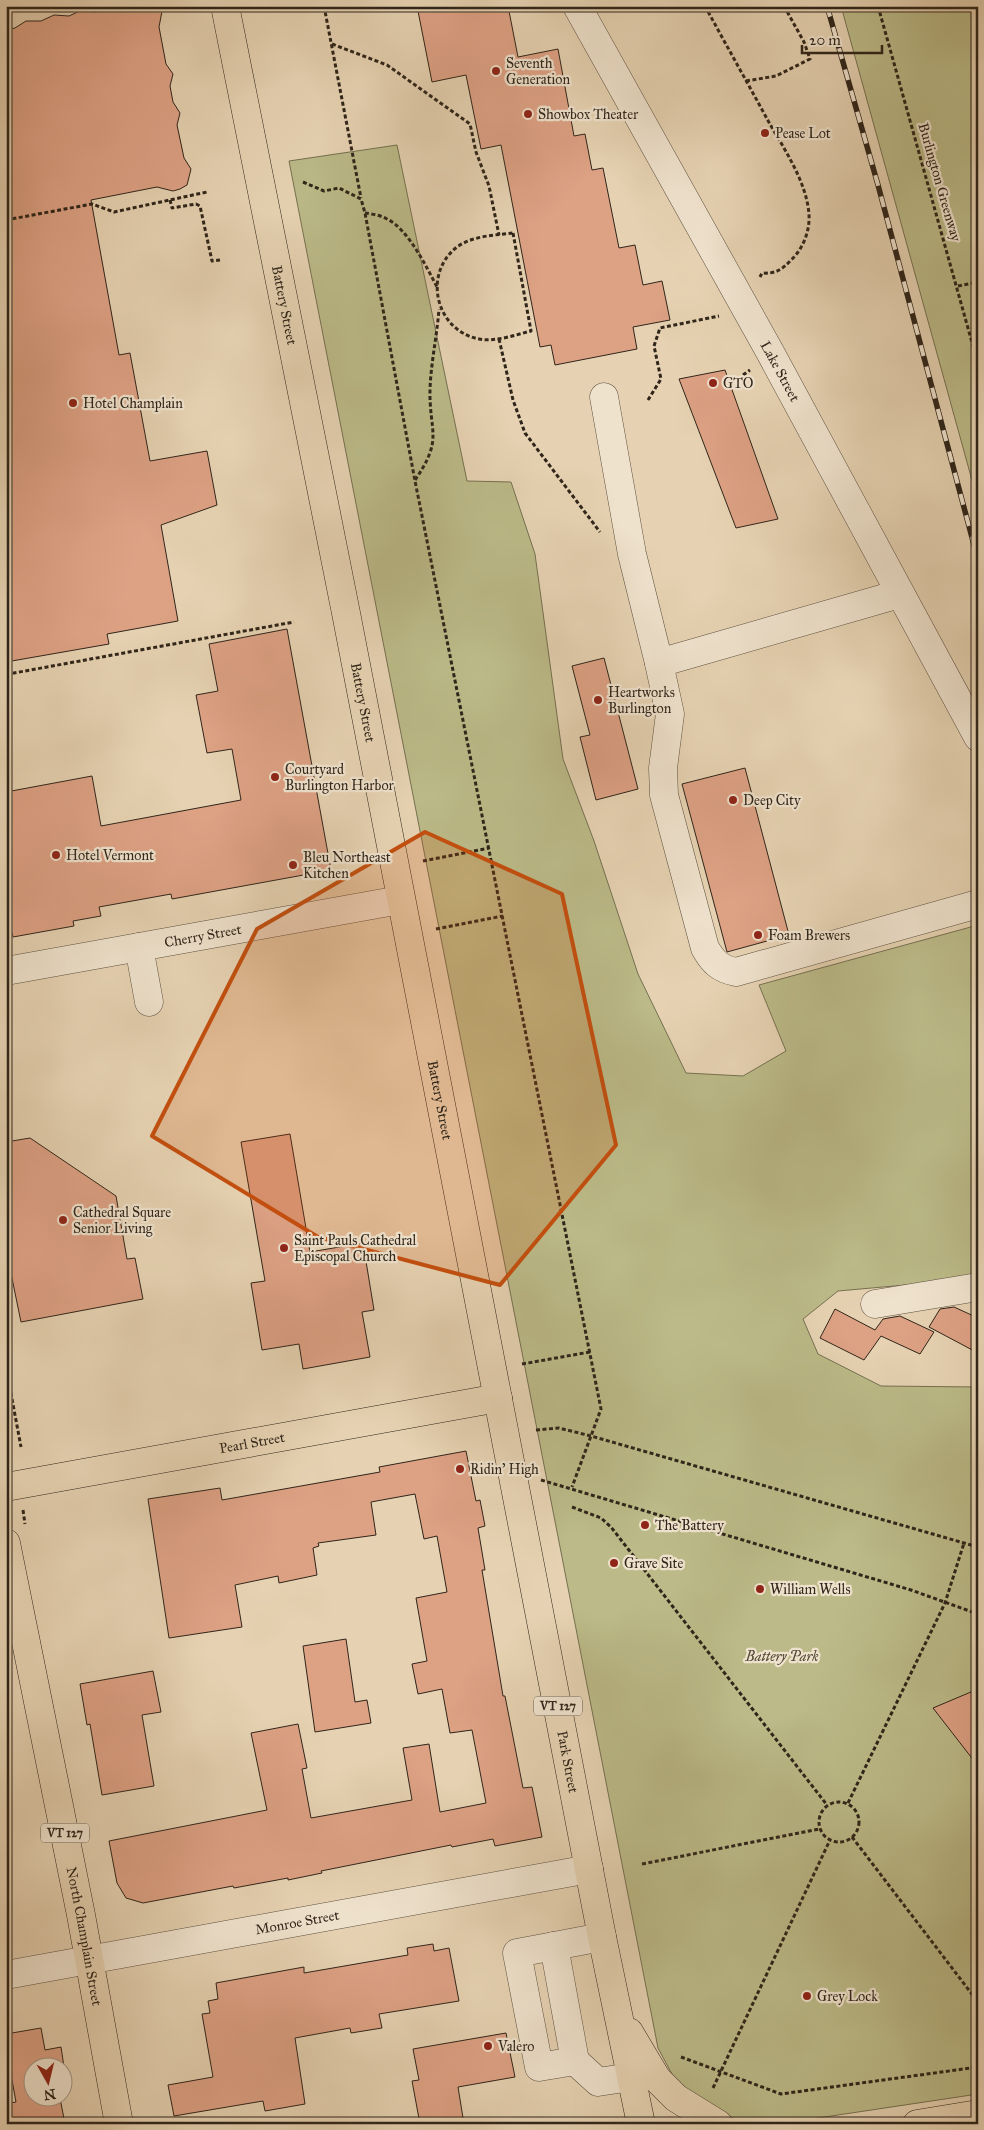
<svg xmlns="http://www.w3.org/2000/svg" width="984" height="2130" viewBox="0 0 984 2130" font-family="'IM FELL Great Primer',serif">
	<rect width="100%" height="100%" fill="#e6d2b2"/>
	<filter id="stains"><feTurbulence type="fractalNoise" baseFrequency=".004" numOctaves="4"/><feColorMatrix values="0 0 0 0 .2 0 0 0 0 .09 0 0 0 0 .02 0 0 0 .5 -.17"/></filter>
	<radialGradient id="worn" r=".72"><stop offset=".6" stop-color="#630" stop-opacity="0"/><stop offset="1" stop-color="#630" stop-opacity=".3"/></radialGradient>
	<!-- green -->
	<g fill="#bbba88" stroke="#757051">
		<polygon points="841,6 978,6 978,502"/>
		<polygon points="397,145 467,481 511,482 535,554 563,759 594,841 638,974 686,1073 743,1076 786,1051 759,985 978,925 978,1275 939,1282 838,1291 803,1319 818,1354 881,1386 978,1387 978,2094 798,2121 765,2122 736,2119 721,2113 689,2095 673,2076 658,2048 289,161"/>
	</g>
	<!-- building -->
	<g fill="#dda184" stroke="#2f251a">
		<polygon points="126,6 163,6 159,27 166,64 173,74 170,86 173,102 180,113 177,125 184,158 191,169 187,185 180,189 173,191 157,187 91,200 119,355 130,353 150,461 207,451 217,505 161,525 178,621 107,634 109,644 6,662 6,30 15,28 26,21 41,21 54,15 69,16 82,10 94,12"/>
		<polygon points="417,6 508,6 518,57 558,49 574,136 585,134 592,170 603,168 619,248 635,245 643,285 662,281 670,320 633,327 637,349 555,365 551,345 540,347 501,145 481,149 466,75 432,82"/>
		<polygon points="725,370 778,519 736,528 679,379"/>
		<polygon points="287,629 331,870 172,899 171,894 99,907 101,916 73,921 74,926 13,937 12,932 6,933 6,792 92,776 101,826 241,800 232,749 207,753 196,695 218,691 209,644"/>
		<polygon points="604,658 638,789 596,800 580,737 590,735 572,666"/>
		<polygon points="745,768 789,935 727,952 682,784"/>
		<polygon points="290,1134 310,1252 363,1243 374,1310 362,1312 370,1357 303,1369 299,1344 262,1350 251,1283 265,1281 241,1142"/>
		<polygon points="30,1138 116,1196 127,1259 135,1258 143,1299 21,1322 6,1249 6,1142"/>
		<polygon points="954,1307 978,1318 978,1353 929,1327 940,1309"/>
		<polygon points="835,1309 875,1330 883,1319 900,1316 934,1332 920,1354 881,1336 864,1360 820,1338"/>
		<polygon points="466,1451 476,1501 480,1500 485,1526 478,1528 485,1570 482,1570 503,1696 505,1696 523,1788 532,1787 542,1837 495,1846 493,1839 452,1847 451,1845 321,1871 322,1873 288,1880 288,1878 234,1888 233,1886 143,1903 126,1898 117,1883 109,1841 267,1810 251,1733 298,1724 307,1768 302,1769 311,1818 412,1800 403,1748 429,1744 440,1812 486,1803 472,1730 450,1733 442,1689 418,1694 412,1664 427,1661 416,1598 447,1592 437,1536 424,1539 415,1494 371,1502 376,1535 318,1543 319,1546 313,1548 317,1575 279,1583 278,1576 235,1585 242,1627 169,1638 148,1499 220,1488 222,1500 380,1472 379,1467"/>
		<polygon points="346,1639 355,1702 367,1700 371,1723 315,1732 303,1646"/>
		<polygon points="153,1671 161,1712 142,1715 154,1786 102,1795 90,1724 87,1725 80,1684"/>
		<polygon points="978,1689 978,1766 933,1708"/>
		<polygon points="433,1944 434,1951 449,1948 459,2001 379,2014 382,2028 351,2033 350,2028 295,2038 305,2104 265,2111 263,2101 174,2116 168,2085 213,2077 202,2014 210,2013 208,2001 218,1999 216,1983 304,1967 304,1973 408,1955 407,1948"/>
		<polygon points="41,2028 45,2050 61,2047 64,2067 32,2068 32,2098 60,2098 65,2124 6,2124 6,2104 16,2102 6,2047 6,2034"/>
		<polygon points="506,2033 515,2077 458,2087 464,2124 420,2124 412,2081 419,2080 413,2049"/>
	</g>
	<g fill="none" stroke-linecap="round" stroke-linejoin="round">
		<!-- minor casing -->
		<g stroke="#5d5040" stroke-width="29">
			<g id="minor">
				<path id="s1" d="M 577,6 L 770,352 L 978,737"/>
				<polyline points="604,397 632,554 659,663 899,594"/>
				<path d="M 659,663 L 670,714 L 663,768 L 664,795 L 705,948 C 713,962 720,969 736,972 L 978,904"/>
				<polyline points="139,947 149,1002"/>
				<path id="s2" d="M 6,971 L 400,900"/>
				<polyline points="875,1304 978,1287"/>
				<polyline points="602,1937 517,1953 539,2067 575,2061 598,2082 631,2077"/>
				<polyline points="554,1946 575,2061"/>
				<path id="s3" d="M 6,1975 L 589,1869"/>
			</g>
		</g>
		<!-- major casing -->
		<g stroke="#2f251a" stroke-width="29">
			<g id="major">
				<path id="s4" d="M 225,6 L 346,613 L 602,1937 L 641,2124"/>
				<path id="s5" d="M 6,1487 L 498,1398"/>
				<path id="s6" d="M 6,1543 L 81,1915 L 119,2124"/>
				<polyline points="629,2032 657,2079 676,2098 718,2124"/>
				<polyline points="917,2124 978,2114"/>
			</g>
		</g>
		<!-- path -->
		<g stroke="#2f251a" stroke-width="3" stroke-dasharray="4 2.5" stroke-linecap="butt">
			<polyline points="324,6 361,198"/>
			<path d="M 705,6 C 725,43 746,80 766,117 C 782,146 807,181 809,215 C 810,231 803,249 791,260 C 782,270 775,274 762,273 L 760,277"/>
			<polyline points="878,6 978,364"/>
			<polyline points="332,44 387,65 470,124 476,152 489,186 499,235"/>
			<polyline points="746,81 776,76 810,59 804,42 784,6"/>
			<polyline points="303,182 324,191 339,188 361,199 365,213 415,481 601,1409 572,1487"/>
			<polyline points="170,200 172,208 196,204 200,206 212,261 220,260"/>
			<path d="M 365,213 C 372,214 380,215 387,219 C 408,229 426,266 437,287"/>
			<polyline points="6,220 92,204 114,212 207,192"/>
			<path d="M 513,233 L 531,331 C 515,335 496,342 479,339 C 436,331 422,274 457,247 C 472,236 495,235 513,233 Z"/>
			<polyline points="958,286 978,282"/>
			<polyline points="499,339 513,400 525,433 600,532"/>
			<polyline points="743,375 750,370"/>
			<polyline points="648,400 661,379 654,346 660,328 719,316"/>
			<path d="M 415,480 C 444,438 429,433 430,389 C 431,362 437,336 439,309"/>
			<polyline points="6,673 14,673 294,622"/>
			<polyline points="423,861 489,848"/>
			<polyline points="436,929 503,916"/>
			<polyline points="522,1364 590,1352"/>
			<polyline points="6,1367 21,1447"/>
			<polyline points="536,1430 559,1428 591,1436 978,1547"/>
			<polyline points="541,1480 911,1590 978,1614"/>
			<polyline points="572,1507 601,1518 611,1527 827,1805"/>
			<polyline points="23,1510 25,1524"/>
			<circle cx="839" cy="1822" r="20"/>
			<polyline points="848,1803 945,1603 964,1543"/>
			<polyline points="852,1837 978,2002"/>
			<polyline points="642,1864 819,1829"/>
			<polyline points="681,2057 781,2094 978,2067"/>
			<polyline points="713,2088 830,1840"/>
		</g>
		<!-- minor -->
		<use href="#minor" stroke="#efe2cd" stroke-width="28"/>
		<!-- major -->
		<use href="#major" stroke="#e6d2b2" stroke-width="28"/>
		<!-- rail casing -->
		<g stroke="#2f251a" stroke-width="5.5">
			<polyline id="rail" points="827,6 878,185 978,560"/>
		</g>
		<!-- rail -->
		<use href="#rail" stroke="#efe2cd" stroke-width="4" stroke-dasharray="11" stroke-linecap="butt"/>
	</g>
	<!-- marked area -->
	<path fill="#c34f0f" fill-opacity="0.2" stroke="#c34f0f" stroke-width="4" stroke-linejoin="round" d="M 425,832 L 562,894 L 616,1145 L 500,1285 L 318,1237 L 152,1136 L 257,929 Z"/>
	<!-- markers -->
	<g fill="#8f2418" stroke="#efe2cd" stroke-width="2">
		<circle cx="496" cy="71" r="5"/>
		<circle cx="528" cy="114" r="5"/>
		<circle cx="765" cy="133" r="5"/>
		<circle cx="713" cy="383" r="5"/>
		<circle cx="73" cy="403" r="5"/>
		<circle cx="598" cy="700" r="5"/>
		<circle cx="275" cy="777" r="5"/>
		<circle cx="733" cy="800" r="5"/>
		<circle cx="56" cy="855" r="5"/>
		<circle cx="293" cy="865" r="5"/>
		<circle cx="758" cy="935" r="5"/>
		<circle cx="63" cy="1220" r="5"/>
		<circle cx="284" cy="1248" r="5"/>
		<circle cx="460" cy="1469" r="5"/>
		<circle cx="645" cy="1525" r="5"/>
		<circle cx="614" cy="1563" r="5"/>
		<circle cx="760" cy="1589" r="5"/>
		<circle cx="807" cy="1996" r="5"/>
		<circle cx="488" cy="2046" r="5"/>
	</g>
	<g text-anchor="middle" stroke-width="4.5" stroke-linejoin="round" paint-order="stroke">
		<!-- shield labels -->
		<g fill="#efe2cd" stroke="#695e50" stroke-width="1">
			<rect x="534" y="1696.5" width="48" height="19" rx="4"/>
			<rect x="41" y="1823.5" width="48" height="19" rx="4"/>
		</g>
		<g font-size="12" font-weight="bold" fill="#2f251a">
			<text x="558" y="1710">VT 127</text>
			<text x="65" y="1837">VT 127</text>
		</g>
		<!-- poi labels -->
		<g font-size="14" fill="#2f251a" stroke="#efe2cd" text-anchor="start">
			<text x="506" y="68">Seventh<tspan x="506" dy="16">Generation</tspan></text>
			<text x="538" y="119">Showbox Theater</text>
			<text x="775" y="138">Pease Lot</text>
			<text x="723" y="388">GTO</text>
			<text x="83" y="408">Hotel Champlain</text>
			<text x="608" y="697">Heartworks<tspan x="608" dy="16">Burlington</tspan></text>
			<text x="285" y="774">Courtyard<tspan x="285" dy="16">Burlington Harbor</tspan></text>
			<text x="743" y="805">Deep City</text>
			<text x="66" y="860">Hotel Vermont</text>
			<text x="303" y="862">Bleu Northeast<tspan x="303" dy="16">Kitchen</tspan></text>
			<text x="768" y="940">Foam Brewers</text>
			<text x="73" y="1217">Cathedral Square<tspan x="73" dy="16">Senior Living</tspan></text>
			<text x="294" y="1245">Saint Pauls Cathedral<tspan x="294" dy="16">Episcopal Church</tspan></text>
			<text x="470" y="1474">Ridin' High</text>
			<text x="655" y="1530">The Battery</text>
			<text x="624" y="1568">Grave Site</text>
			<text x="770" y="1594">William Wells</text>
			<text x="817" y="2001">Grey Lock</text>
			<text x="498" y="2051">Valero</text>
		</g>
		<!-- street labels -->
		<g font-size="14" fill="#2f251a" stroke="#efe2cd">
			<text transform="translate(940 182) rotate(74)" y="5">Burlington Greenway</text>
			<text dy="5" stroke="none"><textPath href="#s4" startOffset="305">Battery Street</textPath></text>
			<text dy="5" stroke="none"><textPath href="#s1" startOffset="418">Lake Street</textPath></text>
			<text dy="5" stroke="none"><textPath href="#s4" startOffset="710">Battery Street</textPath></text>
			<text dy="5" stroke="none"><textPath href="#s2" startOffset="200">Cherry Street</textPath></text>
			<text dy="5" stroke="none"><textPath href="#s4" startOffset="1115">Battery Street</textPath></text>
			<text dy="5" stroke="none"><textPath href="#s5" startOffset="250">Pearl Street</textPath></text>
			<text dy="5" stroke="none"><textPath href="#s4" startOffset="1789">Park Street</textPath></text>
			<text dy="5" stroke="none"><textPath href="#s3" startOffset="296">Monroe Street</textPath></text>
			<text dy="5" stroke="none"><textPath href="#s6" startOffset="401">North Champlain Street</textPath></text>
		</g>
		<!-- park labels -->
		<g font-size="14" font-style="italic" fill="#524a36" stroke="#efe2cd">
			<text x="782" y="1661">Battery Park</text>
		</g>
	</g>
	<!-- margin -->
	<rect width="984" height="2130" fill="none" stroke="#e6d2b2" stroke-width="25"/>
	<rect x="8" y="8" width="969" height="2115" fill="none" stroke="#2f251a" stroke-width="2.5"/>
	<rect x="12" y="12" width="959" height="2105" fill="none" stroke="#2f251a"/>
	<!-- north arrow -->
	<g transform="translate(48 2082) rotate(172)"><circle r="24" fill="#efe2cd" stroke="#a29685"/>
	<path d="M0-4L9 19L0 12L-9 19Z" fill="#8f2418"/>
	<text y="-8" font-size="14" font-weight="bold" text-anchor="middle" fill="#2f251a">N</text>
	</g>
	<!-- scale -->
	<path d="M802 45v8h80v-8" fill="none" stroke="#2f251a" stroke-width="2.5"/>
	<text x="809" y="45" font-size="15" fill="#2f251a" stroke="#efe2cd" stroke-width="4" paint-order="stroke">20 m</text>
	<rect width="100%" height="100%" filter="url(#stains)"/>
	<rect width="100%" height="100%" fill="url(#worn)"/>
</svg>
